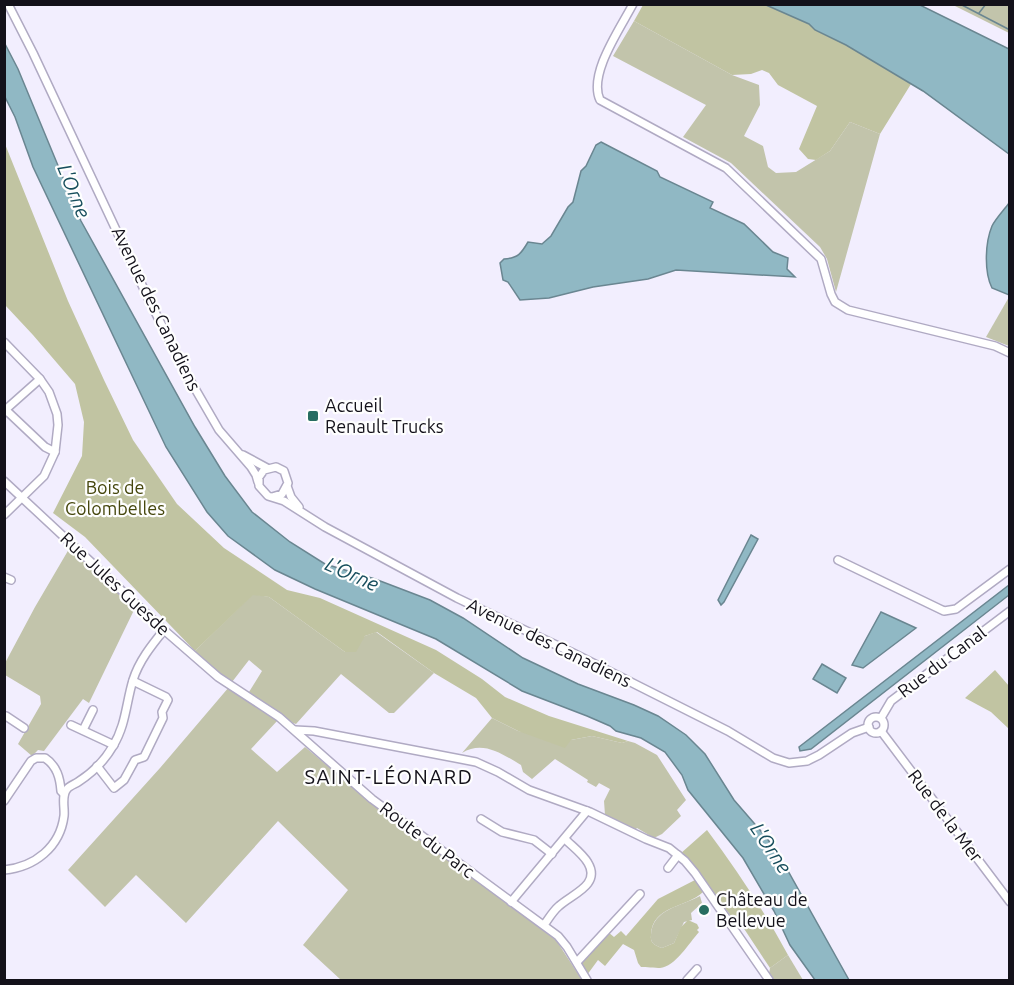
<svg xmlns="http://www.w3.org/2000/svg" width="1014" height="985" viewBox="0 0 1014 985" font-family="Ubuntu,sans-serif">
	<rect width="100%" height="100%" fill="#f2eefe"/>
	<!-- green -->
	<g fill="#c2c4ab">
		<polygon points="953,5 1009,5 1009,33"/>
		<polygon points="634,21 732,75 759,85 760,105 744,136 763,146 768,167 776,173 796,172 830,151 850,122 880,134 836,292 827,259 820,247 731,163 683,137 706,105 613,56"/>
		<polygon points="1009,297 1009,346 986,337"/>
		<polygon points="69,549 135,608 89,703 83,699 44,751 38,750 32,756 18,744 41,704 40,696 5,675 4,665 35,607"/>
		<polygon points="253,594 269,597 345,652 365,636 376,632 434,673 394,713 389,713 341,674 296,724 293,723 249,692 262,671 249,660 232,682 217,672 195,651"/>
		<polygon points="229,687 278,720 251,749 277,772 305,747 382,811 556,940 582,980 341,980 303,945 348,890 278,821 186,923 136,875 105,907 68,870 160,768"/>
		<path d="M 492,718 L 518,731 L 571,740 L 592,736 L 622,743 L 628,741 L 635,743 L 657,755 L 686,800 L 677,810 L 681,816 L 662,834 L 654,838 L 637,828 L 635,830 L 605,815 L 604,801 L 610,789 L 599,783 L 596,787 L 587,782 L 588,780 L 555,759 L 532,779 L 523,772 L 521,765 C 502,754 483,740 462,753 Z"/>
		<path d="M 700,896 L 702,903 L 691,913 L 692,920 L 684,922 L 674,943 L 662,948 C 654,945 650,943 651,935 C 652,909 682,906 700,896 Z"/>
		<polygon points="788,955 803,980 773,980 769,974 770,968"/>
	</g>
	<!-- forest -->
	<g fill="#c1c4a2">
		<polygon points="643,5 766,5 809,24 815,30 846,45 911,84 880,134 850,122 830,151 816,160 808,159 799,149 817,106 778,85 769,73 762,70 751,74 732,75 634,21"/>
		<polygon points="5,144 68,301 104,380 133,440 177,504 224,548 287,590 320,598 436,650 482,679 505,697 549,716 628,741 622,743 592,736 571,740 565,748 518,731 492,718 476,698 434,673 377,632 365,636 356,652 345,652 269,597 253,595 195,651 85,537 53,513 82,456 84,422 75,384 33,335 5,305"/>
		<polygon points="995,670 1009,686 1009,729 991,712 965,698"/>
		<path d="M 707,830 C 737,870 764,911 788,955 L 770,968 L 737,918 L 734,920 L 724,907 L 721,909 L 680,854 Z"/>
		<path d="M 695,880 L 703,892 C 687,908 652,905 651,935 C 650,943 654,945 662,948 L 674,943 L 681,927 L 688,920 L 697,924 L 699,928 L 697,930 L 699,932 C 689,943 675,967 660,968 C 656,968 645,967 641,967 L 638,963 L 634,950 L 623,944 L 605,966 L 598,960 L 587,975 L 581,963 L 583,959 L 608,932 L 614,937 L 621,931 L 626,936 L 658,899 Z"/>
	</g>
	<!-- water -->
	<g fill="#90b8c4" stroke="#6a8691" stroke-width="1.5">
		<polygon points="766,5 920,5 1009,49 1009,154 923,91 846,45 815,30 809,24"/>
		<polygon points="4,42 18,69 81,221 195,427 225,476 252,512 290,542 325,564 375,579 430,600 463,618 523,658 578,684 634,705 658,716 686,735 705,754 734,800 767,838 788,871 849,980 815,980 790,945 774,911 743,858 688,790 682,775 665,752 641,738 616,731 610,726 587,716 522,691 436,639 315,589 275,570 228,536 207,512 166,447 33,167 15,117 5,97"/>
		<path d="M 601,142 L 657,171 L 660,177 L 713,202 L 710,208 L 744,224 L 773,252 L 788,258 L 787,269 L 795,277 L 676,270 L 648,279 L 593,287 L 549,298 L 520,300 L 508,282 L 503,280 L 500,263 L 504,259 C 518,258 521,254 528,242 L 542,244 L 551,236 L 568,207 L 573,202 L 581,171 L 586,166 L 596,145 Z"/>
		<path d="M 1009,203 L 1009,295 L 992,288 C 984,272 985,243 992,226 C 996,218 1004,210 1009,203 Z"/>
		<polygon points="751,535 758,539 724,602 721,605 718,600"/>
		<polygon points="1009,585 1009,595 811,749 800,751 799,747"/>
		<polygon points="881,612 916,628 863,668 852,665"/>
		<polygon points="822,664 846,678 837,693 813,679"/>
	</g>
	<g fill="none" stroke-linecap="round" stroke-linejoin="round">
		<!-- stream -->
		<g stroke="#6a8691" stroke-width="1.5">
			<polyline points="960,4 1010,30"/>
			<polyline points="979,13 986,4"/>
		</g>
		<!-- minor casing -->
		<g stroke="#b0aac3" stroke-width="10">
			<g id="minor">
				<polyline points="8,4 33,53 149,300 186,373 219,430 251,467 256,475 258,482"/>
				<path d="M 633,4 C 620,29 588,74 600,100 L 726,168 L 821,259 L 831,294 L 835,302 L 848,310 L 995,346 L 1010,353"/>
				<polyline points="4,342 40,379 49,392 57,414 58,425 55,452 44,476 4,515"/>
				<polyline points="4,411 40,379"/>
				<polyline points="4,412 8,412 45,447 55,452"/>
				<polyline points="243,455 267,468"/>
				<polyline points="4,481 164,630 218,677 279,717 372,799 558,936 567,947 587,980"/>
				<polyline points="287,486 291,497 299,507"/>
				<polyline points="272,497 282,494 288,483 284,471 276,467 264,470 259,477 259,486 268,496 284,501 325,527 457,598 571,652 728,731 773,758 789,763 807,761 819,755 852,733 869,727"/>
				<polyline points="838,560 944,611 956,609 1010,569"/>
				<polyline points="4,577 11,580"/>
				<polyline points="6,716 24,728"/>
				<circle cx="876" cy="725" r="8"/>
				<polyline points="881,718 891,701 1010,611"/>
				<polyline points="71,725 114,745"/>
				<polyline points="83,730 93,710"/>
				<polyline points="295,730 314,731 476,762 498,772 529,790 590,812 646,839 669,848 685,861 695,873 769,980"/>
				<polyline points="881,731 1010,902"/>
				<polyline points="97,766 114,788 124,780 135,760 144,757 163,718 162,712 168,700 166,697 133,681"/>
				<path d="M 4,801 L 31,761 L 36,758 L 45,758 C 57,766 60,778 61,791 L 64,794"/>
				<polyline points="481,819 502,832 534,840 552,854"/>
				<polyline points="668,868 678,855"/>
				<path d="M 4,870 C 35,867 60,847 64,816 C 65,808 61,796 67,789 C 69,786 75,784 78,782 C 92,773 105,760 113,746 C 126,725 126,703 133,680 C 139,661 151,646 164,630"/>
				<polyline points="511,902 587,811"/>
				<path d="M 544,925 C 549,918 553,911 559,906 C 572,894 601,885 588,863 C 583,854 572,846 565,839"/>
				<polyline points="577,962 640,894"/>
				<polyline points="687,980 697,969"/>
			</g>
		</g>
		<!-- minor -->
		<use href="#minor" stroke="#fff" stroke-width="7"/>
	</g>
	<!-- markers -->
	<g fill="#276d61" stroke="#fefefe" stroke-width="2">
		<rect x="307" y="410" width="12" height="12" rx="3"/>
		<circle cx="704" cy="910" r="6"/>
	</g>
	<g text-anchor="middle" stroke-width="4.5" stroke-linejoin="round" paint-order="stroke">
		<!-- street labels -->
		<g font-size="18" fill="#13111a" stroke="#fefefe">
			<text transform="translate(156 309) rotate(64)" y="6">Avenue des Canadiens</text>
			<text transform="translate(115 584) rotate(43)" y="6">Rue Jules Guesde</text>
			<text transform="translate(549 643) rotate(26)" y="6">Avenue des Canadiens</text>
			<text transform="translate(942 662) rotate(-37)" y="6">Rue du Canal</text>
			<text transform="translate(945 816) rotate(53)" y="6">Rue de la Mer</text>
			<text transform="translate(427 840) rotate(37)" y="6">Route du Parc</text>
		</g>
		<!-- poi labels -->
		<g font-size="18" fill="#13111a" stroke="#fefefe" text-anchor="start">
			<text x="325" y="412">Accueil<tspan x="325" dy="21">Renault Trucks</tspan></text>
			<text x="716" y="906">Château de<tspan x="716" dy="21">Bellevue</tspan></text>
		</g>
		<!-- park labels -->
		<g font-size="18" fill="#46470d" stroke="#fefefe">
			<text x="115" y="494">Bois de<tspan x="115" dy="21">Colombelles</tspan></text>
		</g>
		<!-- water labels -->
		<g font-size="20" font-style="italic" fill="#174e5d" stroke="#fefefe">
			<text transform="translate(74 191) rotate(68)" y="7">L'Orne</text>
			<text transform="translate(352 574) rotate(24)" y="7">L'Orne</text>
			<text transform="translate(771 848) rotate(56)" y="7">L'Orne</text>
		</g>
		<!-- neighbourhood labels -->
		<g font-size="20" letter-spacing="1.5" fill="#13111a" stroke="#fefefe">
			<text x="389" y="784">SAINT-LÉONARD</text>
		</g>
	</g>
	<!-- border -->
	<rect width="1014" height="985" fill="none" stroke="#13111a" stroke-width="12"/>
</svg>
